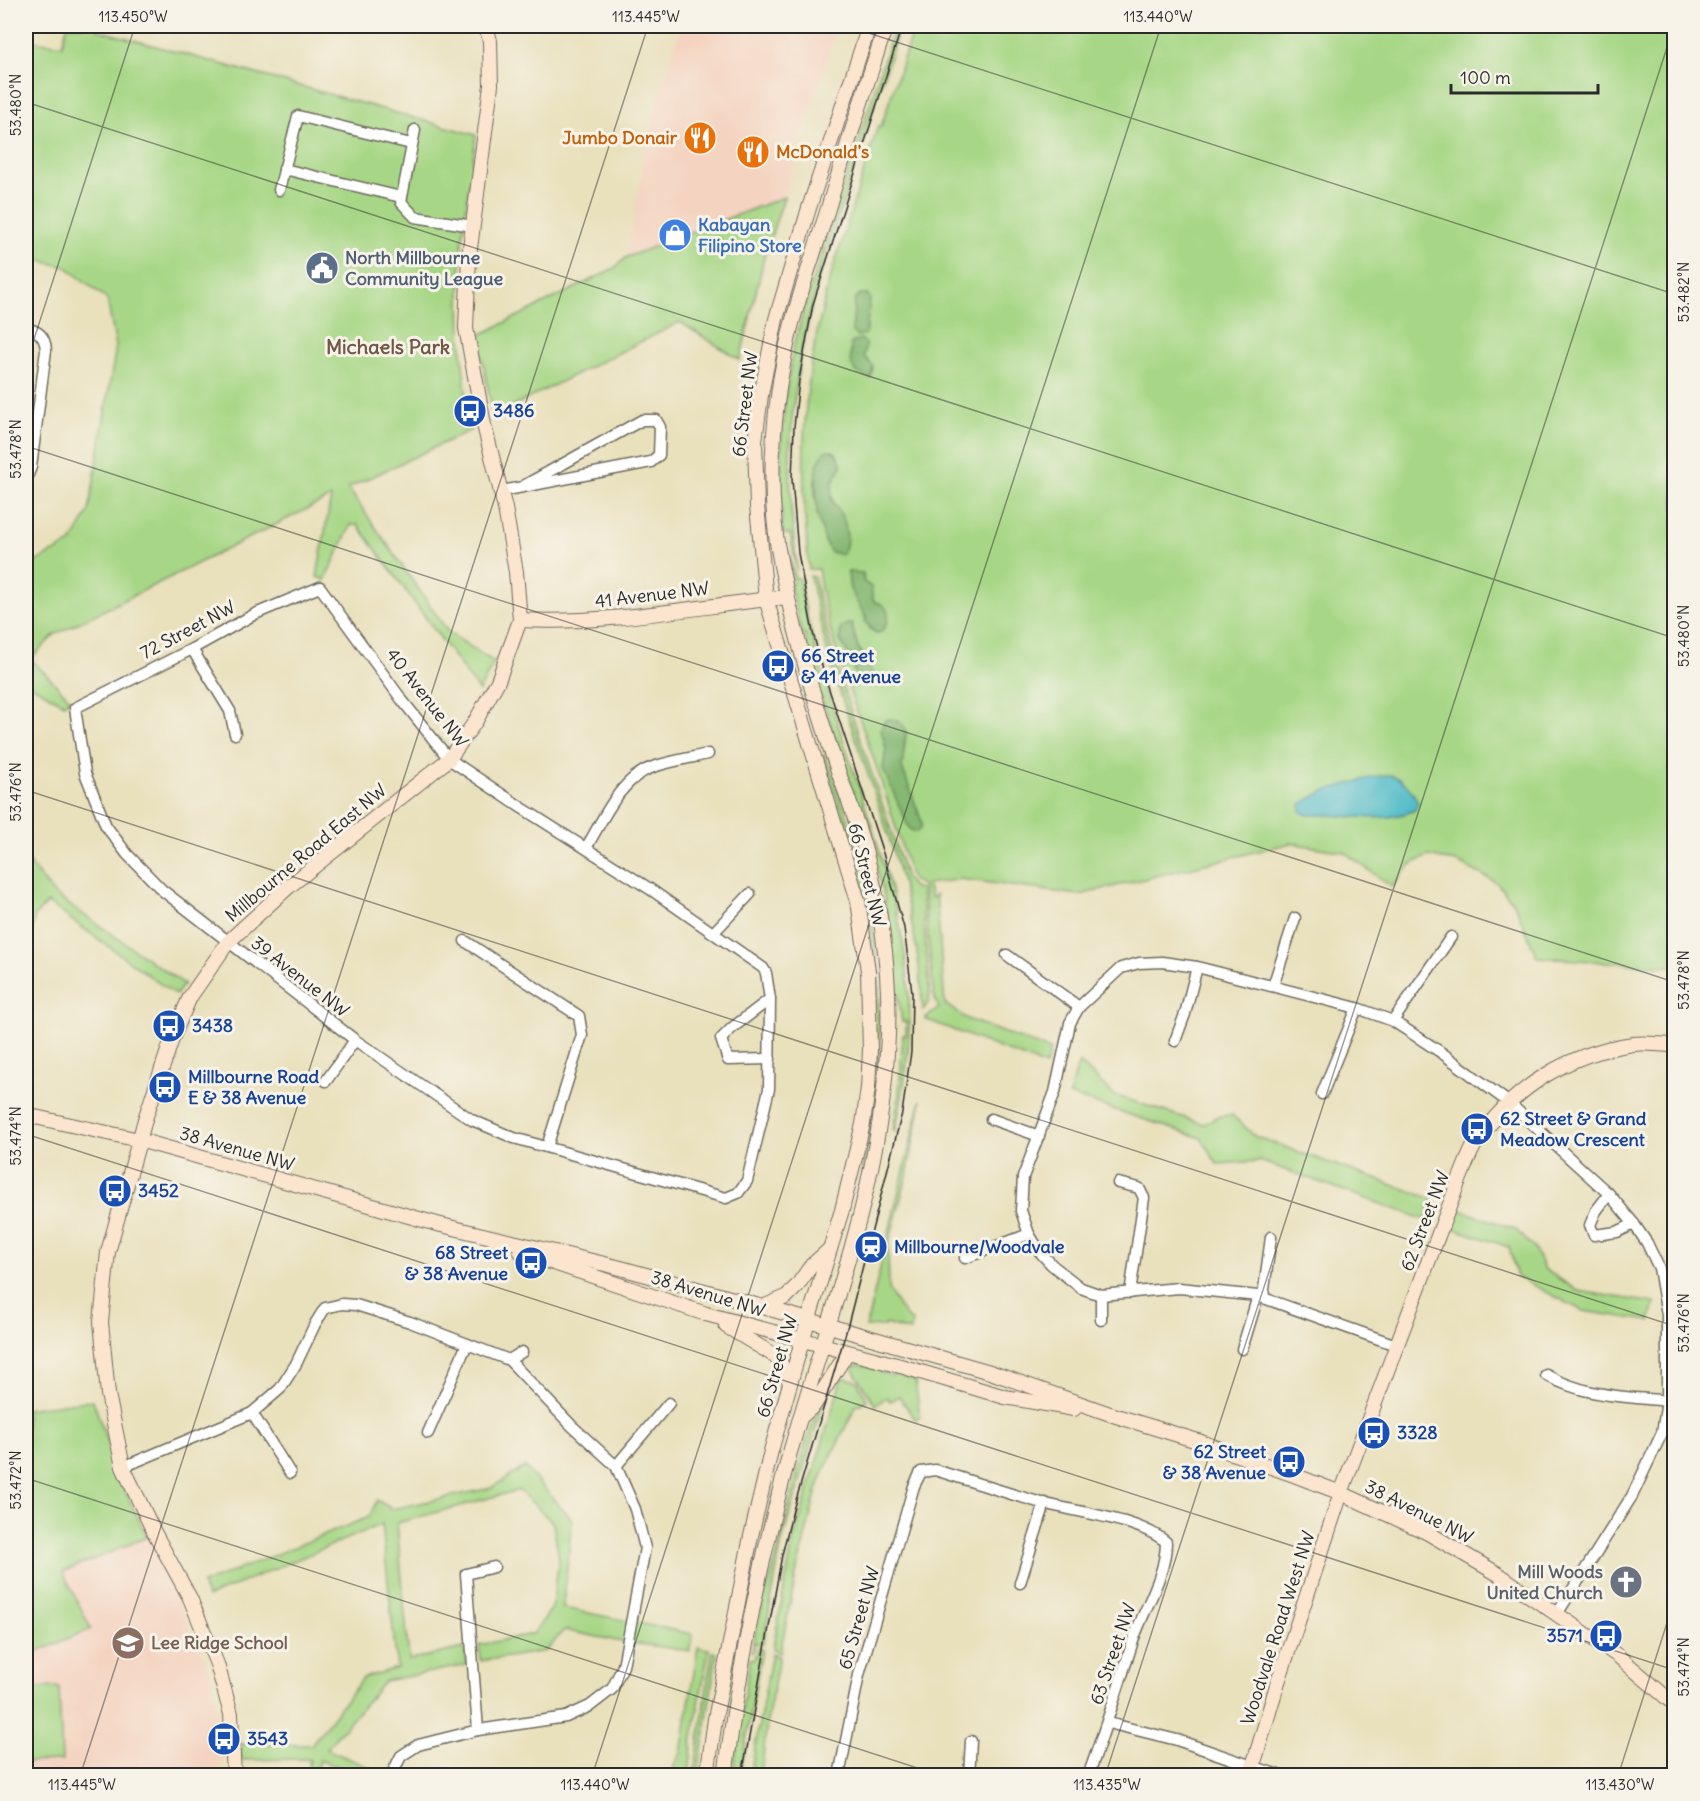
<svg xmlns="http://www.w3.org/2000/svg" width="1700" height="1801" viewBox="0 0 1700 1801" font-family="Delius,sans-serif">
	<rect width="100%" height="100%" fill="#f7f3e8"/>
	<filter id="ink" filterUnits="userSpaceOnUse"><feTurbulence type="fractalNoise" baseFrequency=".0167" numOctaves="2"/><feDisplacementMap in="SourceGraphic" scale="12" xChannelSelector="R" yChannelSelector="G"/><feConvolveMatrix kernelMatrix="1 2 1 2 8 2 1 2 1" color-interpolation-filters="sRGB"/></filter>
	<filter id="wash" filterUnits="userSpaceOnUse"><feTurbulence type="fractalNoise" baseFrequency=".008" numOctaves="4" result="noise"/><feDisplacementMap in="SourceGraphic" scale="24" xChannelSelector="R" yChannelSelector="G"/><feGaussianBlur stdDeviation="1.35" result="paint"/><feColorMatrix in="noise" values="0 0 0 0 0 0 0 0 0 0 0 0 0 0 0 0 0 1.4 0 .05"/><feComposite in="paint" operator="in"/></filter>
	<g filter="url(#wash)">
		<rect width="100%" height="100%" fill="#e9e0bc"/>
		<!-- built -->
		<g fill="#f4d3c0">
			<polygon points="681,26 837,26 784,197 627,257 648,134"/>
			<polygon points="147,1537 209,1668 220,1729 221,1775 26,1776 26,1656 63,1572"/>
		</g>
		<!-- green -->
		<g fill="#a7d786" stroke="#698158" stroke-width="1.5" fill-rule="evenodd">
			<path d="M 67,26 L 99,26 L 98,30 L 476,135 C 471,176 463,218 461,259 C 458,317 462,373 471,430 L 348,488 L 449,633 L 494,662 L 479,691 L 358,525 L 351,525 L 325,580 L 317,577 L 331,497 L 54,635 L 31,659 L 70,699 L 64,704 L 26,682 L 26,567 L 71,543 L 89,511 L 116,346 L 107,299 L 66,267 L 26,257 L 26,40 L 62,45 Z"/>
			<polygon points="895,26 900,26 820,272 802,346 793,409 790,450 791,506 797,571 790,534 783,534 781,496 781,447 786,392 794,345 811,285"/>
			<path d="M 914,26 L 1674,26 L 1674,967 L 1537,957 L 1515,905 L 1496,882 L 1457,862 L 1428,856 L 1411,864 L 1392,887 L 1344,852 L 1291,843 L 1079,895 L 961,879 L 927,884 L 931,898 L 936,895 L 945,1004 L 967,1019 L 1050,1050 L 1046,1066 L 925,1019 L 939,1008 L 934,996 L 923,886 L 912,880 L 910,875 C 897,830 883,785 867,740 C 847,684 826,629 818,569 L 809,570 C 800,470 800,392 826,294 L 825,294 L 878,126 L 881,127 ZM 821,460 L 839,472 C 828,483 830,500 839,512 L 824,533 C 818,512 808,480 821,460 ZM 848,572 L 864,576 L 863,581 C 868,587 868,594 873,599 C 878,606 875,600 881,604 C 892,611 885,624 881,632 L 876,633 L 870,629 L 859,602 L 850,589 ZM 853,630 L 858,647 L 868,662 L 873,677 L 854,671 L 851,658 L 840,640 ZM 891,719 L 906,732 L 902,767 L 922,823 L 883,769 L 886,749 L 885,720 Z"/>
			<polygon points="784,197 764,258 740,360 680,322 493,416 478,336 613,269 627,257"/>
			<path d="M 788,551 L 795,578 L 799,578 C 813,656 840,730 865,806 C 884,864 903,921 908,982 C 913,1032 906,1083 895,1132 L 893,1131 L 899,1094 L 903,1035 L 906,1035 L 906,1022 L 902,1022 L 884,896 L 871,843 L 804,645 L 807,643 L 805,634 L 802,634 L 790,585 L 793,584 Z"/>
			<path d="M 810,576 L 814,577 L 815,580 C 835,682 877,779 906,879 L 914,888 L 921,889 L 930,993 L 929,1001 L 923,1011 C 918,893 869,785 834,674 C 824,642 817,609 810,576 Z"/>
			<path d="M 825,755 C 882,895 895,1025 863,1173 L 862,1168 C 876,1083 883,999 868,914 C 858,859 840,808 822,756 Z"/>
			<polygon points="26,848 27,860 54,894 184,984 176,995 48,903 35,915 26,967"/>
			<polygon points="1079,1062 1114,1095 1204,1124 1219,1116 1232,1115 1256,1137 1433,1199 1426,1220 1260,1161 1217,1164 1201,1138 1069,1095"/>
			<polygon points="921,1100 907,1176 888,1246 889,1291 907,1318 912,1321 910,1331 885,1324 884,1326 866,1327"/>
			<polygon points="1457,1209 1515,1229 1534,1248 1544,1269 1578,1291 1655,1303 1650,1321 1583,1311 1517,1277 1509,1247 1452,1228"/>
			<polygon points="859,1365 882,1370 881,1373 893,1376 895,1374 915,1380 920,1417 915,1419 899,1396 890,1401 887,1397 875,1405 853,1370 853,1367"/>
			<polygon points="842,1377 857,1381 867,1400 856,1406 823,1473 816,1493 797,1570 780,1653 773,1648 793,1541"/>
			<path d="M 826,1393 L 782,1541 L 763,1644 L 754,1643 L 751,1653 C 758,1616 770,1582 779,1546 C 792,1495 802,1440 826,1393 Z"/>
			<polygon points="93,1400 120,1480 147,1537 63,1572 91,1629 26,1656 26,1409"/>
			<polygon points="525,1467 572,1520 563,1608 693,1634 690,1651 617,1641 564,1630 546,1651 481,1661 479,1645 533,1634 552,1608 559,1558 553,1523 519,1490 397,1523 409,1660 464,1648 467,1665 385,1681 326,1749 383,1773 382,1775 361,1775 319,1760 315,1775 307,1775 310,1759 241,1760 241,1744 311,1745 363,1678 397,1668 382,1524 207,1597 202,1584 369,1517 377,1500 392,1509 491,1488"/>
			<polygon points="698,1647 709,1649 693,1736 689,1775 682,1775 682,1773 673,1772 674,1765 681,1753"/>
			<polygon points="757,1648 762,1649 740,1775 732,1776 750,1659 754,1659"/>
			<polygon points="712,1652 717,1653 698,1775 694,1775"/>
			<polygon points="772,1653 779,1657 767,1722 761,1775 750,1775"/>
			<polygon points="59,1687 62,1761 26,1762 26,1688"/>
		</g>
		<!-- forest -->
		<g fill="#85b873" stroke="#58724f" stroke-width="1.5">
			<polygon points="860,294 867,294 870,298 866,334 857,336 852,332 855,299"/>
			<path d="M 861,339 L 866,344 L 864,356 L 873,367 L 871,378 C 848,373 850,362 851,343 Z"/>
			<path d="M 828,450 L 835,452 C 850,472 833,469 832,486 C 832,491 831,497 832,501 C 834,506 838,509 840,513 C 847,525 850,544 842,555 L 831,552 L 826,545 L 817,514 L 816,486 L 817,465 L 825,451 Z"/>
			<path d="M 848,572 L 863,573 L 863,581 L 871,587 C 872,591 871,597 874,601 C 879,606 877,600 883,605 C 892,612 887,625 881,632 L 876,633 L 865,622 L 866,618 L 850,589 Z"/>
			<path d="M 848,624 L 853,624 L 853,630 L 858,647 L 878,684 L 875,686 C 868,686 862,683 858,678 C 854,673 855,669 853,664 C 849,650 836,642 841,627 Z"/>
			<polygon points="891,719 901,723 905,728 906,732 902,767 922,823 921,828 917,832 911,830 908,826 883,769 886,749 881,729 885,720"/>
		</g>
		<!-- water -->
		<path fill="#4dbac8" stroke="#3c727a" stroke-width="1.5" d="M 1391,775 C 1405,781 1411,788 1418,802 L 1415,810 C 1381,825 1343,813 1308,815 L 1301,812 L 1301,805 C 1308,798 1316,797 1324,791 L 1373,777 Z"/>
	</g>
	<g filter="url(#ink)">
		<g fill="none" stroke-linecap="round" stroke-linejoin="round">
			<!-- street casing -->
			<g stroke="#6e6a5e" stroke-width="13">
				<g id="street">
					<polyline points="415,130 401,202 415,217 473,226"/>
					<polyline points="284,169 401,197"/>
					<polyline points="279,190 298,116 411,144"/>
					<path d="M 26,328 C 39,331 45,336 46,350 L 31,467 L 26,480"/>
					<polyline points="502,491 651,462 659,455 660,427 656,420 642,420 525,485"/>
					<polygon points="320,587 402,700 449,759 522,808 650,889 763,968 766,973 770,999 769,1089 747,1181 738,1193 726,1198 514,1138 472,1120 355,1040 162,890 127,854 106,826 85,773 75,708 192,649 255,614"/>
					<polyline points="192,649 230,711 235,734"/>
					<path d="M 586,848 C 603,820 620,778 653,767 C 671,761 690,758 708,754"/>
					<polyline points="714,932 750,894"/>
					<polyline points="465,941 579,1016 582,1035 547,1147"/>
					<polyline points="1007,955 1079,1007"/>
					<polyline points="1273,986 1295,918"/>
					<polyline points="1393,1021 1451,937"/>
					<polyline points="1175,1041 1185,1014 1197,967"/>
					<polyline points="770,1059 728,1060 721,1039 732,1028 770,999"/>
					<polyline points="326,1081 355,1040"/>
					<polyline points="1322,1094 1357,1008"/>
					<polyline points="991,1119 1039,1136"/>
					<polyline points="1118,1183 1139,1188 1144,1198 1130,1293"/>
					<polyline points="1609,1194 1596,1211 1590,1225 1594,1235 1617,1232 1634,1224"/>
					<polyline points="965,1258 1029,1234"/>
					<polyline points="1101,1295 1101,1320"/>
					<polyline points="1263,1297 1271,1237"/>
					<polyline points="1396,1345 1258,1296 1179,1288 1101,1295 1081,1288 1052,1265 1040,1252 1029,1234 1021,1211 1023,1177 1055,1092 1070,1023 1079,1007 1121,968 1139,963 1162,962 1197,967 1357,1008 1393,1021 1442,1053 1508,1102 1609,1194 1634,1224 1647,1243 1659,1268 1667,1315 1667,1401 1662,1433 1632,1496 1557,1614"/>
					<polyline points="1242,1349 1258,1296"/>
					<polyline points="509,1360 522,1352"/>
					<path d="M 1546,1375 C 1586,1397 1623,1396 1667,1401"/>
					<polyline points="252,1413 290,1473"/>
					<polyline points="428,1433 467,1344"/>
					<polyline points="616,1466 669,1403"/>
					<polyline points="123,1467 252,1413 280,1389 296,1364 315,1324 325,1308 342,1304 356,1305 410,1322 509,1360 572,1426 616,1466 635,1509 645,1548 623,1666 612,1689 590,1706 566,1717 478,1730 418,1745 401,1756 391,1776"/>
					<polyline points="1020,1583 1045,1503"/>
					<polyline points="1108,1723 1177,1740 1281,1776"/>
					<polyline points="478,1730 466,1574 494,1567"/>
					<path d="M 839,1776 L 859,1675 L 914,1486 L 921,1472 L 935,1470 C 971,1481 1006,1493 1042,1503 C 1077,1512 1139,1519 1166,1542 C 1166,1575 1145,1607 1134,1638 C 1119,1684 1105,1730 1088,1776"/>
					<polyline points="969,1776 971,1741"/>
				</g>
			</g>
			<!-- secondary casing -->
			<g stroke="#6e6a5e" stroke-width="16">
				<g id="secondary">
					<path d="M 520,620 C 610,625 698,606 787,597"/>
					<polyline points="26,1115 139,1140 437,1224 617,1267 763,1307 990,1372 1113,1415 1201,1442 1291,1474 1341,1493 1428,1533 1498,1574 1618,1656 1674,1704"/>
					<polyline points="521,1252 706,1314 904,1367 1005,1397 1074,1409"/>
					<polyline points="763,1307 786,1297 797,1286 811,1266 830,1249"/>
					<polyline points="726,1326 772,1354 779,1360 790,1382"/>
					<polyline points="802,1416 814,1405 847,1353"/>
					<polyline points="234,1776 231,1714 217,1664 190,1598 154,1532 123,1467 108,1394 101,1322 108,1252 146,1116 173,1036 190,997 228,942 287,888 449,759 475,722 498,681 520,620 516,572 505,508 484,425 466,328 469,256 491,85 490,41 486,26"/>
					<polyline points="707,1776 715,1719 751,1536 771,1451 802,1341 842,1210 863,1124 868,1088 870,1050 868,971 858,901 766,599 757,506 755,441 761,395 776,319 809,208 869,26"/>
					<path d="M 725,1776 C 739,1668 760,1561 789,1456 C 826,1324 879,1192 887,1053 C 892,985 883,913 864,847 C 854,812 840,779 829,744 C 808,679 788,611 777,543 C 767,473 774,396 791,327 C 801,290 814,252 826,215 C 845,152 865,88 886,26"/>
					<path d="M 1250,1776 L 1277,1685 L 1341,1493 L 1458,1183 C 1464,1169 1469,1153 1477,1141 C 1514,1087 1569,1053 1633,1044 C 1646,1042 1661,1045 1674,1045"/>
				</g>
			</g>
			<!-- street -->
			<use href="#street" stroke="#fff" stroke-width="10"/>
			<!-- secondary -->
			<use href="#secondary" stroke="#fce5cf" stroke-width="14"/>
			<!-- tram -->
			<polyline stroke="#2b2b2b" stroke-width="1.5" points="742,1776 782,1555 793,1510 846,1332 902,1113 911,1052 912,992 904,928 883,853 825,677 813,633 798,553 792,479 794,427 799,380 813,304 902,26"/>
		</g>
	</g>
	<!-- ticks -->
	<path fill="none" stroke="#2b2b2b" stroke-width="1.5" stroke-opacity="0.45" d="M 847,26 L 1674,294M 26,102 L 1674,638M 26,364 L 135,26M 26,446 L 1674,982M 26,790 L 1674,1326M 26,1134 L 1674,1670M 26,1478 L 942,1776M 80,1776 L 648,26M 592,1776 L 1161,26M 1105,1776 L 1674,26M 1618,1776 L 1674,1601"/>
	<!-- icons -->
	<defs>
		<g id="restaurant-disc" transform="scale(1.725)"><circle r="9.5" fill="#e8710a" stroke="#f7f3e8"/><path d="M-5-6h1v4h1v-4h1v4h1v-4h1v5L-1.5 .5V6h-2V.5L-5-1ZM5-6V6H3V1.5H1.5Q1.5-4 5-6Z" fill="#fff"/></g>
		<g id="shop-disc" transform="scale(1.725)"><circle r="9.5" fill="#3f7fe0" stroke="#f7f3e8"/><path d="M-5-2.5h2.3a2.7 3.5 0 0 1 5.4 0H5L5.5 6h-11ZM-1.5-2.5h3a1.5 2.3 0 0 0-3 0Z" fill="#fff"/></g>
		<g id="civic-disc" transform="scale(1.725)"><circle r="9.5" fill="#5c6f8a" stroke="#f7f3e8"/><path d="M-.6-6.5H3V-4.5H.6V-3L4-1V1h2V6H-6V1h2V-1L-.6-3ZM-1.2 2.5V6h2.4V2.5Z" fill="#fff"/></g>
		<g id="bus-disc" transform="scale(1.725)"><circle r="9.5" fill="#1a4fb4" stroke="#f7f3e8"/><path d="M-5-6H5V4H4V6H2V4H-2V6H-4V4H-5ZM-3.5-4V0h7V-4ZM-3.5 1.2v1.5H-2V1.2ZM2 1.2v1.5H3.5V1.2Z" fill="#fff"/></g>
		<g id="station-disc" transform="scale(1.725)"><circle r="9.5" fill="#1a4fb4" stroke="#f7f3e8"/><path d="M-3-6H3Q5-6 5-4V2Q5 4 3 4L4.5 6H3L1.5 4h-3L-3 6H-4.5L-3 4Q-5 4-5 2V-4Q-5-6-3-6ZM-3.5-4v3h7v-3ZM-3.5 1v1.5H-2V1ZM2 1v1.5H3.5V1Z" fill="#fff"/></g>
		<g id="church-disc" transform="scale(1.725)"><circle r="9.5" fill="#6b7280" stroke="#f7f3e8"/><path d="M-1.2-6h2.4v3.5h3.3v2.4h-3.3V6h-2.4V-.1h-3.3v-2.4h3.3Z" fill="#fff"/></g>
		<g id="school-disc" transform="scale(1.725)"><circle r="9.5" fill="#8d6e63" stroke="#f7f3e8"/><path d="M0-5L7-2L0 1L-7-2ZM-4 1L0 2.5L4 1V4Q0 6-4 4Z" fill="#fff"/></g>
	</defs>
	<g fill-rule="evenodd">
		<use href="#restaurant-disc" x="700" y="138"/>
		<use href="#restaurant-disc" x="753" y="152"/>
		<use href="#shop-disc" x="675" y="235"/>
		<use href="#civic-disc" x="322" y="268"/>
		<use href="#bus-disc" x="470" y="411"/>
		<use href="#bus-disc" x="778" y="666"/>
		<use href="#bus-disc" x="169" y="1026"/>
		<use href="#bus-disc" x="165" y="1087"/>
		<use href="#bus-disc" x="1477" y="1129"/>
		<use href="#bus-disc" x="115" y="1191"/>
		<use href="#station-disc" x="871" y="1247"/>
		<use href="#bus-disc" x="531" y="1263"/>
		<use href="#bus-disc" x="1374" y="1433"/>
		<use href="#bus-disc" x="1289" y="1462"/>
		<use href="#church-disc" x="1626" y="1582"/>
		<use href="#bus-disc" x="1606" y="1636"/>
		<use href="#school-disc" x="128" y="1643"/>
		<use href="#bus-disc" x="224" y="1739"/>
	</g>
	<g text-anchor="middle" stroke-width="6" stroke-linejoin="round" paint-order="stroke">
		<!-- food labels -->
		<g font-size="18" font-weight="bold" fill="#c56008" stroke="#f7f3e8" text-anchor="end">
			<text x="677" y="144">Jumbo Donair</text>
			<text x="776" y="158" text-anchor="start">McDonald's</text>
		</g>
		<!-- shop labels -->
		<g font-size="18" font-weight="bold" fill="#366cbe" stroke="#f7f3e8" text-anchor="start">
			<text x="698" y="231">Kabayan<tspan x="698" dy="21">Filipino Store</tspan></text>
		</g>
		<!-- service labels -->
		<g font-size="18" font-weight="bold" fill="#4e5e75" stroke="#f7f3e8" text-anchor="start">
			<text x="345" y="264">North Millbourne<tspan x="345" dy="21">Community League</tspan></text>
		</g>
		<!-- street labels -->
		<g font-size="18" fill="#2b2b2b" stroke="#f7f3e8">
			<text transform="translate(745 404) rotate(-83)" y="6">66 Street NW</text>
			<text transform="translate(652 595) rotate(-7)" y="6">41 Avenue NW</text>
			<text transform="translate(188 630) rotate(-28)" y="6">72 Street NW</text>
			<text transform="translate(427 698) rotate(52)" y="6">40 Avenue NW</text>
			<text transform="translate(306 853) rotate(-40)" y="6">Millbourne Road East NW</text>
			<text transform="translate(867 875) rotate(76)" y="6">66 Street NW</text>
			<text transform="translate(300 977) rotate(38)" y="6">39 Avenue NW</text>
			<text transform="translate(237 1149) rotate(16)" y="6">38 Avenue NW</text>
			<text transform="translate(1425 1221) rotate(-69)" y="6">62 Street NW</text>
			<text transform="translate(708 1294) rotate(17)" y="6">38 Avenue NW</text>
			<text transform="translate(777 1366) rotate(-74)" y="6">66 Street NW</text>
			<text transform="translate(1419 1512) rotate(27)" y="6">38 Avenue NW</text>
			<text transform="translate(859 1618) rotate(-74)" y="6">65 Street NW</text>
			<text transform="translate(1278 1628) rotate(-72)" y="6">Woodvale Road West NW</text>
			<text transform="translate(1113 1654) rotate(-71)" y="6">63 Street NW</text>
		</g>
		<!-- transit labels -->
		<g font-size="18" font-weight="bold" fill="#164399" stroke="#f7f3e8" text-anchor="start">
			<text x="493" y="417">3486</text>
			<text x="801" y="662">66 Street<tspan x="801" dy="21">&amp; 41 Avenue</tspan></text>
			<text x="192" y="1032">3438</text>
			<text x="188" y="1083">Millbourne Road<tspan x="188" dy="21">E &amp; 38 Avenue</tspan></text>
			<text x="1500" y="1125">62 Street &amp; Grand<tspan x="1500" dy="21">Meadow Crescent</tspan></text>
			<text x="138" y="1197">3452</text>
			<text x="894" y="1253">Millbourne/Woodvale</text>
			<text x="508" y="1259" text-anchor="end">68 Street<tspan x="508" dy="21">&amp; 38 Avenue</tspan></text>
			<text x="1397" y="1439">3328</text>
			<text x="1266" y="1458" text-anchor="end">62 Street<tspan x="1266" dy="21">&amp; 38 Avenue</tspan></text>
			<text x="1583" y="1642" text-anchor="end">3571</text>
			<text x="247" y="1745">3543</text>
		</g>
		<!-- worship labels -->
		<g font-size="18" font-weight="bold" fill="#5b616d" stroke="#f7f3e8" text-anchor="end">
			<text x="1603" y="1578">Mill Woods<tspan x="1603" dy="21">United Church</tspan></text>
		</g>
		<!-- education labels -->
		<g font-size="18" font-weight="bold" fill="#785e54" stroke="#f7f3e8" text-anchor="start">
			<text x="151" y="1649">Lee Ridge School</text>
		</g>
		<!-- neighbourhood labels -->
		<g font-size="20" font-weight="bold" fill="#715846" stroke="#f7f3e8">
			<text x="388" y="354">Michaels Park</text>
		</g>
	</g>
	<!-- margin -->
	<rect width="1700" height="1801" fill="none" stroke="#f7f3e8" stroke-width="66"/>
	<!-- scale -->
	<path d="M1451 84v9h147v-9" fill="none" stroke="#2b2b2b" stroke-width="3"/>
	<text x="1460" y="84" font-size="18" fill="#2b2b2b" stroke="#f7f3e8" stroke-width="4.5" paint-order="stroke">100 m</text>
	<rect x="33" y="33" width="1634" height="1735" fill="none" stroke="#2b2b2b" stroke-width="2"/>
	<g font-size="15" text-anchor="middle" fill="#2b2b2b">
		<text x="133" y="22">113.450°W</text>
		<text x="646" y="22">113.445°W</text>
		<text x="1158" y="22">113.440°W</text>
		<text transform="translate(16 105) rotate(-90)" y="5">53.480°N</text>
		<text transform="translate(1684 292) rotate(-90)" y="5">53.482°N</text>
		<text transform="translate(16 449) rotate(-90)" y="5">53.478°N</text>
		<text transform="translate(1684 636) rotate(-90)" y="5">53.480°N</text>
		<text transform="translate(16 792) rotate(-90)" y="5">53.476°N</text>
		<text transform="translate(1684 980) rotate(-90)" y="5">53.478°N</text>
		<text transform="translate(16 1136) rotate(-90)" y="5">53.474°N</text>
		<text transform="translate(1684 1323) rotate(-90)" y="5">53.476°N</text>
		<text transform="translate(16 1480) rotate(-90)" y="5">53.472°N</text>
		<text transform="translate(1684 1667) rotate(-90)" y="5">53.474°N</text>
		<text x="82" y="1790">113.445°W</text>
		<text x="595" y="1790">113.440°W</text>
		<text x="1107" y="1790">113.435°W</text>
		<text x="1620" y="1790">113.430°W</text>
	</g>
</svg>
